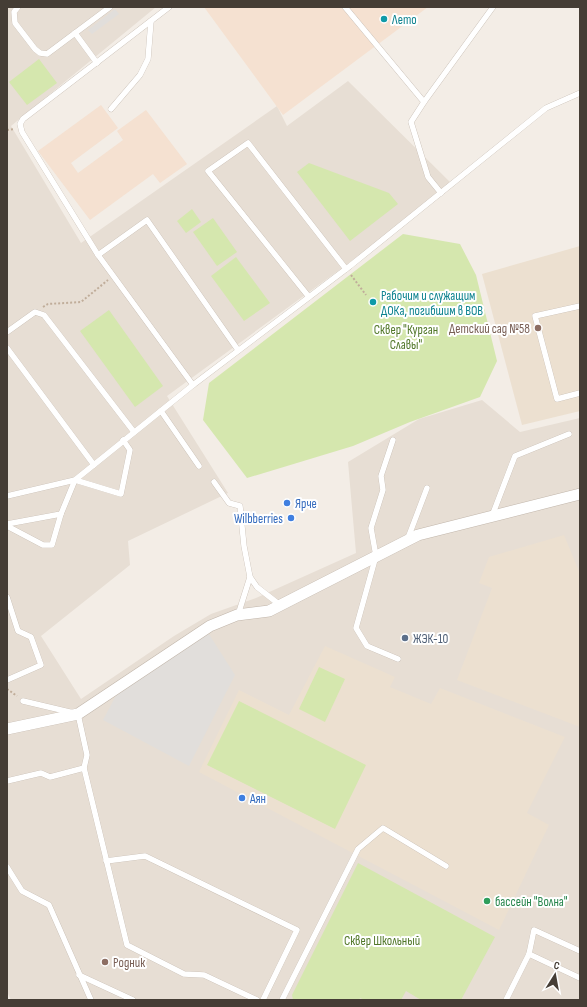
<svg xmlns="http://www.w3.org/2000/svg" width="587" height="1007" viewBox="0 0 587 1007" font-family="'Sofia Sans Condensed',sans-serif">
	<rect width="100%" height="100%" fill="#f3ede6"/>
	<!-- residential -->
	<polygon fill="#e7ded4" points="7,7 156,7 11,126 81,243 277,106 287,126 348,81 454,186 167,396 228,493 128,541 130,565 41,636 81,699 174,636 211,614 256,598 356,553 348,462 419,419 482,400 520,432 580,418 580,1000 11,1000 7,992"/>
	<!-- commercial -->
	<g fill="#f5e1d1">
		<polygon points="204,7 428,7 283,115"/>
		<polygon points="101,105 118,128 71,163 78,173 123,140 117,131 146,110 187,164 160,183 153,174 90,220 38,151"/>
	</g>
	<!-- education -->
	<g fill="#ece0d0">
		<polygon points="580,246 580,411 522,425 482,274"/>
		<polygon points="564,535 580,574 580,727 457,680 492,588 479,583 489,557"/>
		<polygon points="325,646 395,677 390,687 431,704 440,688 565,737 527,813 549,825 499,930 199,772 239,690 289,715"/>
	</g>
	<!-- green -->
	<g fill="#d5e7ae">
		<polygon points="39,59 57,83 27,105 9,82"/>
		<polygon points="309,163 389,193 398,204 350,241 297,172"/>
		<polygon points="192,209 201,222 186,233 177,221"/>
		<polygon points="213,218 237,252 217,266 193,232"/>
		<polygon points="403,234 460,244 476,275 497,361 480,397 410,422 353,446 247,478 203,420 209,383"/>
		<polygon points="236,257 270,303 244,321 211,276"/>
		<polygon points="109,310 163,386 135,407 80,331"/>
		<polygon points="319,667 345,679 325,722 299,709"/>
		<polygon points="239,701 366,765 335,829 207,765"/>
		<polygon points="358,863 495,937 461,1000 421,1000 406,991 401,1000 365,1000 360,998 359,1000 293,1000 292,995"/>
	</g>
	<!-- parking -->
	<g fill="#e1dedb">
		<polygon points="115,9 119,14 92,34 88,30"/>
		<polygon points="207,631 235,675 189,766 103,720 121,686"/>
	</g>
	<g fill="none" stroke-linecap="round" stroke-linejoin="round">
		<!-- lane casing -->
		<g stroke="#c1b6ab" stroke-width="6">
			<g id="lane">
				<polyline points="18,7 14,12 15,23 35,49 40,53 47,54 110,7"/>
				<polyline points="345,7 424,102 493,7"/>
				<polyline points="75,33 97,63"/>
				<polyline points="424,102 411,122 428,177 441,193"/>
				<polyline points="111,109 140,75 148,59 151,21"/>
				<polyline points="98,255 22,132 20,124 23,119 169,7"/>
				<polyline points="309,297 208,171 248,143 346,269"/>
				<polyline points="580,306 535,316 557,399 580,393"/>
				<polyline points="7,332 35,312 44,315 134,432"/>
				<polyline points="7,348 94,465"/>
				<polyline points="193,385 98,255 147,220 238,350"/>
				<polyline points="161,411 199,466"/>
				<polyline points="393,440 381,476 383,490 371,528 376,556 356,628 367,646 398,659"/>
				<polyline points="214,482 229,503 240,506 244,546 250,577 238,615"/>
				<polyline points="7,496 75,480 193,385 350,266 546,108 580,93"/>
				<polyline points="492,516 515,456 569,434"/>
				<polyline points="7,524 61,514 75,480 121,494 130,450 123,440"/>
				<polyline points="7,526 43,545 52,545 61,514"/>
				<polyline points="408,538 427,488"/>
				<polyline points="250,577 257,587 280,605"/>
				<polyline points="7,597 18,631 31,637 41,665 7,680"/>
				<polyline points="23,701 78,714 87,755 84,768 127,945 184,974 204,975 257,1000"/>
				<polyline points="7,781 41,773 50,777 84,768"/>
				<polyline points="106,861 145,856 297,930 263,1000"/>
				<polyline points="7,867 22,891 49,905 91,1000"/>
				<polyline points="529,954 534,930 580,951"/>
				<polyline points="79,975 133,1000"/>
				<polyline points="282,1000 358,849 383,828 446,866"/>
				<polyline points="506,1000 529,954 580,978"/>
			</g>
		</g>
		<!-- street casing -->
		<g stroke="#c1b6ab" stroke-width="12">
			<polyline id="street" points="7,729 78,714 210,626 237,615 269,611 418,535 580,494"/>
		</g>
		<!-- path -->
		<g stroke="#c0ad9a" stroke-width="2" stroke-dasharray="2 2" stroke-linecap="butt">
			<polyline points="7,130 14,129"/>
			<polyline points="351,275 366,295"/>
			<polyline points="43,307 48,304 81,302 108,280"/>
			<polyline points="7,689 17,696"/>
		</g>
		<!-- lane -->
		<use href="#lane" stroke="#fff" stroke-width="5.5"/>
		<!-- street -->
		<use href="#street" stroke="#fff" stroke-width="11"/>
	</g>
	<!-- markers -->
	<g fill="#0f9aa8" stroke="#fff" stroke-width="1.5">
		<circle cx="384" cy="19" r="4"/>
		<circle cx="373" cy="302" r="4"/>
	</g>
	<g fill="#8d6e63" stroke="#fff" stroke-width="1.5">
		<circle cx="538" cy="328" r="4"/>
		<circle cx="105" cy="962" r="4"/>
	</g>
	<g fill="#3f7fe0" stroke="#fff" stroke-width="1.5">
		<circle cx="287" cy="503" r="4"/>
		<circle cx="291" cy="518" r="4"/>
		<circle cx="242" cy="798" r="4"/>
	</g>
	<circle fill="#5c6f8a" stroke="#fff" stroke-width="1.5" cx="405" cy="638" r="4"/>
	<circle fill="#2e9e5b" stroke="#fff" stroke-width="1.5" cx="487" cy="901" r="4"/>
	<g text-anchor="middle" stroke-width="4" stroke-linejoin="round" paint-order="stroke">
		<!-- culture labels -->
		<g font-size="13" fill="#0d838f" stroke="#fff" text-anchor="start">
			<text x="392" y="24">Лето</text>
			<text x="381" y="300">Рабочим и служащим<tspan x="381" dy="15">ДОКа, погибшим в ВОВ</tspan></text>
		</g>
		<!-- education labels -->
		<g font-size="13" fill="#785e54" stroke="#fff" text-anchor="end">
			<text x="530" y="333">Детский сад №58</text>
			<text x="113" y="967" text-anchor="start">Родник</text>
		</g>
		<!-- park labels -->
		<g font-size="13" fill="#517729" stroke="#fff">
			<text x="406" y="334">Сквер "Курган<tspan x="406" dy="15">Славы"</tspan></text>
			<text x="382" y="945">Сквер Школьный</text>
		</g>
		<!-- shop labels -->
		<g font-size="13" fill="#366cbe" stroke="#fff" text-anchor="start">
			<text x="295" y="508">Ярче</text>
			<text x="283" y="523" text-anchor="end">Wilbberries</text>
			<text x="250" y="803">Аян</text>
		</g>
		<!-- service labels -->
		<g font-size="13" fill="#4e5e75" stroke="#fff" text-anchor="start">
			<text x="413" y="643">ЖЭК-10</text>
		</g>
		<!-- leisure labels -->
		<g font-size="13" fill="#27864d" stroke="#fff" text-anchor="start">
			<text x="495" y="906">бассейн "Волна"</text>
		</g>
	</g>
	<!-- border -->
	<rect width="587" height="1007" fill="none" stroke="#453d35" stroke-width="16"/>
	<!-- north arrow -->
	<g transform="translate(555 975) rotate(11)" stroke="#ffffff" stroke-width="3" paint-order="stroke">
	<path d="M0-3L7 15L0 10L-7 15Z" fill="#453d35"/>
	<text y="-6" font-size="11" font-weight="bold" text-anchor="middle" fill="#453d35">С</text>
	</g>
</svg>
